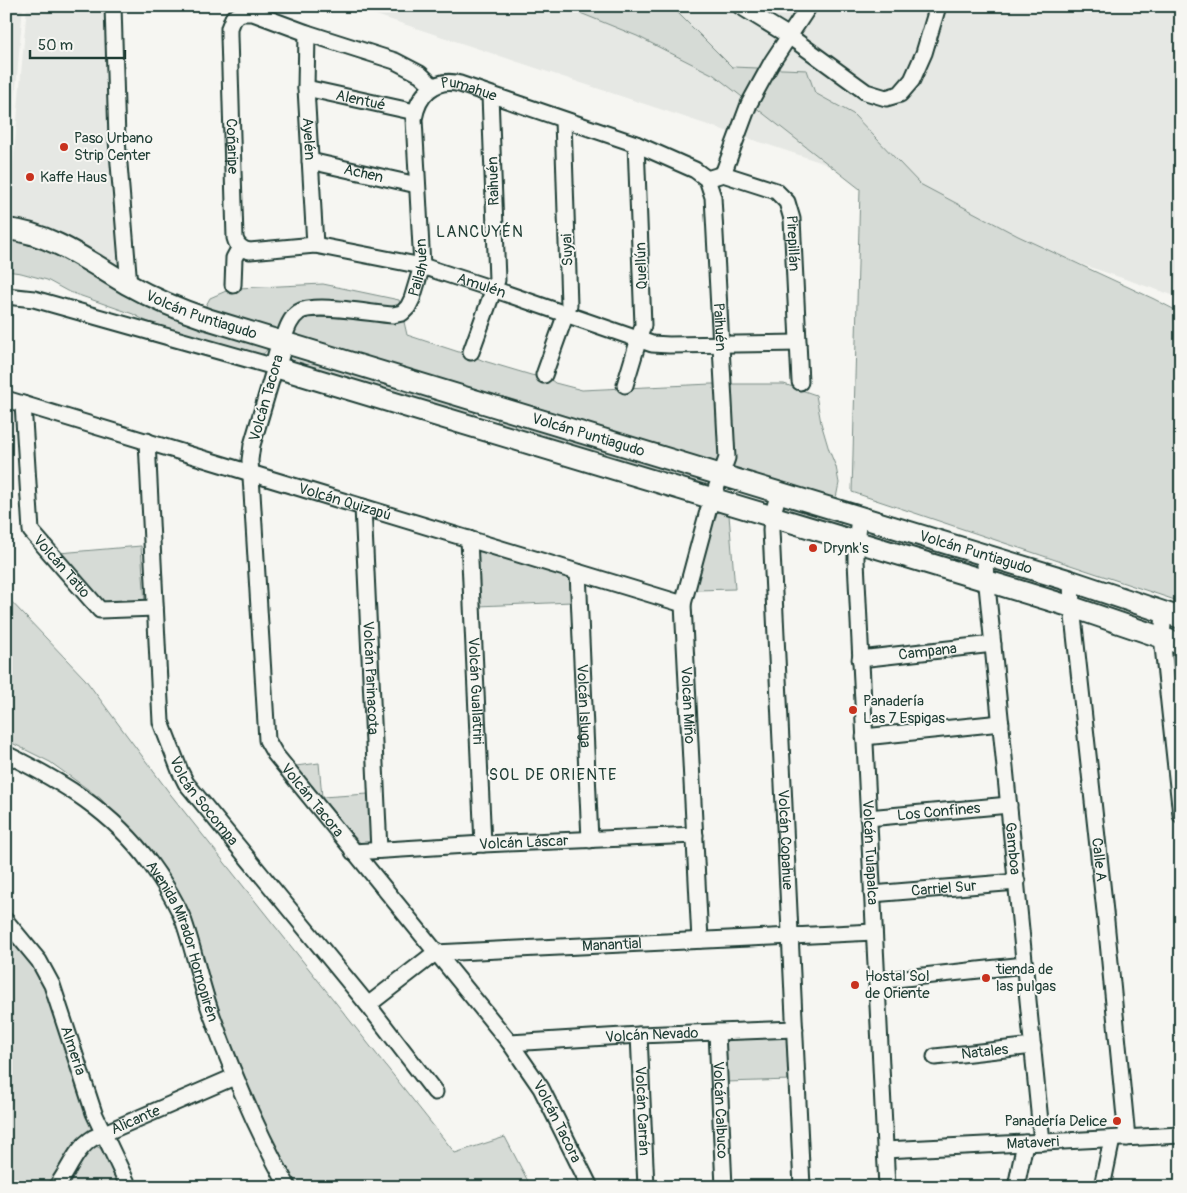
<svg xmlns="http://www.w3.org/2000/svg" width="1187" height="1193" viewBox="0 0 1187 1193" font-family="Pangolin,sans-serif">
	<rect width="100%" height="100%" fill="#f6f6f2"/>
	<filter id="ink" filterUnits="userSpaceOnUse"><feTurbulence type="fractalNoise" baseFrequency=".02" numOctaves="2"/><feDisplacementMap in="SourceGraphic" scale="10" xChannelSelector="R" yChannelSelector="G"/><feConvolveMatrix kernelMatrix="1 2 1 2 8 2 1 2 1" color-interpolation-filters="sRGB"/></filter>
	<g filter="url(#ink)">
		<!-- built -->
		<g fill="#e6e8e4">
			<polygon points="6,6 23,6 6,206"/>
			<polygon points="27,6 93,6 101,10 108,23 121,258 116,264 109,265 62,235 8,223"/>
			<polygon points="349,6 1181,6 1181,298 860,189 848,175 820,162"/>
		</g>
		<!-- green -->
		<g fill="#d6dbd6" stroke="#7a8c85">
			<polygon points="563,6 671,6 732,67 807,70 815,93 853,114 920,184 1018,236 1154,299 1181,313 1181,602 852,492 860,189 714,75 637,36"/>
			<path d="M 6,235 L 18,237 L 267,347 C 267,352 265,353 260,355 L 156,325 L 144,320 L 133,314 L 67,291 L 47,280 L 21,273 L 6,271 Z"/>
			<polygon points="323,284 399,300 407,335 477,358 484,361 531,375 550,379 555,383 582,390 711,384 784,384 816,395 821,423 829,450 836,467 839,483 835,503 203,311 210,298 226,291 238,288"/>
			<polygon points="292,353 472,408 475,413 472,417 289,361 289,356"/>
			<polygon points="501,416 707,481 704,487 497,424 498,418"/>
			<polygon points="782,502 841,520 840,528 782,513 780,504"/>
			<polygon points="715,510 728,513 729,515 735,589 696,590 694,586"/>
			<polygon points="874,531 976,562 974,568 871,536 872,533"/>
			<polygon points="141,546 145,604 107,607 59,553"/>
			<polygon points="483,550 566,576 570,581 572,602 478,606 477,553"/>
			<polygon points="995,567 1063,588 1064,592 1062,596 995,577 992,572"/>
			<polygon points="1082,594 1152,618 1150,623 1080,600"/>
			<polygon points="6,596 85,679 171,795 455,1153 505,1137 531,1187 296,1187 244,1083 206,970 196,930 187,909 166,870 145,844 100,798 50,762 6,740"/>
			<polygon points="319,763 322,797 368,794 371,840 368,843 361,843 357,840 296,766"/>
			<polygon points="6,932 34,966 46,989 79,1091 93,1127 77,1142 47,1187 6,1187"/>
			<polygon points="780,1036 786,1038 789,1043 791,1080 726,1082 725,1039"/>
			<polygon points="95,1146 100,1148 103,1152 120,1187 64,1187 88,1151"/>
		</g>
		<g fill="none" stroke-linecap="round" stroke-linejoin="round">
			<!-- minor casing -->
			<g stroke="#1f3d34" stroke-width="19">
				<g id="minor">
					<polyline points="113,6 117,140 129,285"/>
					<polyline points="740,6 789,36 866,92 886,98 900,94 912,80 924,53 938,6"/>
					<path id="s1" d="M 233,18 L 229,28 L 229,36 L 235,238 C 237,246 242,250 250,251 L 315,245 L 422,266 L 493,289 L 652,344 L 669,345 L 798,343"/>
					<polyline points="233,18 242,13 253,13 307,33 395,61 420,74 433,86"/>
					<path id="s2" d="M 307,33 L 306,88 L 315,245"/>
					<path id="s3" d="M 306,88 L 415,112"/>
					<path id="s4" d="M 310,161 L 417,185"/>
					<polyline points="723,174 749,104 772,62 809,6"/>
					<path id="s5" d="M 707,179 L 723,174 L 776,191 L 787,202 L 792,219 L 800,382"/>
					<polyline points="233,285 234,258 240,247"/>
					<path id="s6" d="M 6,296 L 34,299 L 275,367 L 252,445 L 250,460 L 267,740 L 275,754 L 510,1043 L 541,1088 L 590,1187"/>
					<path id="s7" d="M 282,343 C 286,332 289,319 299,312 C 315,302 372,314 393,315 L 402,313 L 408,307 L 412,299 L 422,266 L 414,119 C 418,95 435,77 460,84 L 636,144 L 695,170 L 707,179 L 713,197 L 727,458 L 708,511 L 683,604 L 700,940"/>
					<polyline points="471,352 497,280 490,95"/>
					<polyline points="544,375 569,305 563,120"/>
					<polyline points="625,385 643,325 636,144"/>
					<path id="s8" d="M 6,399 L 683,604"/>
					<path id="s9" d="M 23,404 L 31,531 L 100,610 L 155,608"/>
					<path id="s10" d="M 147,441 L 161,722 L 180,771 L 186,783 L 368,1005 L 435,1092"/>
					<path id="s11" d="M 779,492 L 772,517 L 771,530 L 802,1187"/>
					<path id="s12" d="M 363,507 L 379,850"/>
					<path id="s13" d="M 859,518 L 856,542 L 856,561 L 887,1187"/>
					<path id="s14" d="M 469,539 L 483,844"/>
					<path id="s15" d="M 984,555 L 1042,1142"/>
					<path id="s16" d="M 578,572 L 590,840"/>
					<path id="s17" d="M 1071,581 L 1072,607 L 1106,921 L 1127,1138"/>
					<polyline points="1164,613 1162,637 1181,815"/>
					<path id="s18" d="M 860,659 L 993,644"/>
					<polyline points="864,737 1001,723"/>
					<path id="s19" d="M 6,754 C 61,781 113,812 150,863 C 163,881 176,901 184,922 C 194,951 200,981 210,1010 C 231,1070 257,1131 288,1187"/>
					<path id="s20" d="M 868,818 L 1009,805"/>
					<path id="s21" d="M 353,852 L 483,844 L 695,835"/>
					<path id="s22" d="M 872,894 L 1017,882"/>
					<path id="s23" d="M 6,921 L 39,961 L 52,985 L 94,1113 L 129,1187"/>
					<polyline points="877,981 1025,965"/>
					<path id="s24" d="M 368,1005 L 435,953 L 874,932"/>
					<path id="s25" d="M 717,1032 L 724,1187"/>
					<path id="s26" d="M 639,1035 L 646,1187"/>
					<path id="s27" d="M 510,1043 L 639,1035 L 795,1029"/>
					<path id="s28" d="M 935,1057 L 1033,1046"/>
					<path id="s29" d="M 885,1150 L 1181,1135"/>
					<path id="s30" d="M 56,1187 C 69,1171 75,1149 93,1138 L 234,1077"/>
					<polyline points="1016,1187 1025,1143"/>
					<polyline points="1102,1187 1112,1139"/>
				</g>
			</g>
			<!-- major casing -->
			<g stroke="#1f3d34" stroke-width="24">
				<g id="major">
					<path id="s31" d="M 6,229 C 51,233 89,262 127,284 C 152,298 180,310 207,319 L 1071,581 L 1181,618"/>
					<polyline points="282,343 275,367 987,581 1072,607 1181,644"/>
				</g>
			</g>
			<!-- minor -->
			<use href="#minor" stroke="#f6f6f2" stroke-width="15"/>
			<!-- major -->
			<use href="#major" stroke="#f6f6f2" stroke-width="20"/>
		</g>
	</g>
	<!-- markers -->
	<g fill="#c8321e" stroke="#f6f6f2" stroke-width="2">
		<circle cx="64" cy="147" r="5"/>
		<circle cx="30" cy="177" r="5"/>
		<circle cx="813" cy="548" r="5"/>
		<circle cx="853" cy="710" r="5"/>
		<circle cx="986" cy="978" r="5"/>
		<circle cx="855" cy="985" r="5"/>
		<circle cx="1117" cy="1121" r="5"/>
	</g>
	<g text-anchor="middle" stroke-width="4" stroke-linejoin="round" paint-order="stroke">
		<!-- street labels -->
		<g font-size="15" fill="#1f3d34" stroke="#f6f6f2">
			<text dy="5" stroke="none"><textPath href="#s7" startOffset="415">Pumahue</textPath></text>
			<text dy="5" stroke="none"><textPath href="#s3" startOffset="56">Alentué</textPath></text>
			<text dy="5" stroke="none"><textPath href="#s2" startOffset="106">Ayelén</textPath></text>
			<text dy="5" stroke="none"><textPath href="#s1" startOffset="129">Coñaripe</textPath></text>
			<text dy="5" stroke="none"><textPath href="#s4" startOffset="55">Achen</textPath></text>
			<text transform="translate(493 181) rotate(-92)" y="5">Raihuén</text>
			<text dy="5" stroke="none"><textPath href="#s5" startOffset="130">Pirepillán</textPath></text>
			<text transform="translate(567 250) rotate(-92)" y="5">Suyai</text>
			<text transform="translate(641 266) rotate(-92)" y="5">Quellún</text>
			<text dy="5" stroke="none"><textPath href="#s7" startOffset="190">Pailahuén</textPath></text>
			<text dy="5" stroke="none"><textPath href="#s1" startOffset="479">Amulén</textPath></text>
			<text dy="5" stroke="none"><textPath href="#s31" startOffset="215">Volcán Puntiagudo</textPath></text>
			<text dy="5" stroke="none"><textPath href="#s7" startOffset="820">Paihuén</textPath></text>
			<text transform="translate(266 398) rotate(-74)" y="5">Volcán Tacora</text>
			<text dy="5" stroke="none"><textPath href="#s31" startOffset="620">Volcán Puntiagudo</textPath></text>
			<text dy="5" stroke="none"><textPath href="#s8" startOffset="354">Volcán Quizapú</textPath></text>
			<text dy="5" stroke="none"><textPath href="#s31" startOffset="1025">Volcán Puntiagudo</textPath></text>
			<text dy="5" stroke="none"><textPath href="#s9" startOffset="174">Volcán Tatio</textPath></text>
			<text dy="5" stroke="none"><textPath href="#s18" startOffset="68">Campana</textPath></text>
			<text dy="5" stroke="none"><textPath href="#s12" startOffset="171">Volcán Parinacota</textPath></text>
			<text dy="5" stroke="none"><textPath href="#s14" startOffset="152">Volcán Guallatriri</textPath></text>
			<text dy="5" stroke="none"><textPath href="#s7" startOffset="1205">Volcán Miño</textPath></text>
			<text dy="5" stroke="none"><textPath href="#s16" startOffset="134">Volcán Isluga</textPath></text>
			<text dy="5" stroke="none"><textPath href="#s10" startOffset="372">Volcán Socompa</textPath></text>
			<text dy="5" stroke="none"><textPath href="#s6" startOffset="731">Volcán Tacora</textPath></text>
			<text dy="5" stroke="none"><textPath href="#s20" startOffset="71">Los Confines</textPath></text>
			<text dy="5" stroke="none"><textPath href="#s11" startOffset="349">Volcán Copahue</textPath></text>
			<text dy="5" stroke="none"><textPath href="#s21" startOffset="171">Volcán Láscar</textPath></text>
			<text dy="5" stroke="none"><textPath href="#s15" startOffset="295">Gamboa</textPath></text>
			<text dy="5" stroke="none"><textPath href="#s13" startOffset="335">Volcán Tulapalca</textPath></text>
			<text dy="5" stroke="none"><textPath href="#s17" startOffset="280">Calle A</textPath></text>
			<text dy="5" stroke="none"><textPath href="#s22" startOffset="72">Carriel Sur</textPath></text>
			<text dy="5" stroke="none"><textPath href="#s19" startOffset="268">Avenida Mirador Hornopirén</textPath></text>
			<text dy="5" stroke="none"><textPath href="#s24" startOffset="262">Manantial</textPath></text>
			<text dy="5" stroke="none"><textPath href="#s27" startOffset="142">Volcán Nevado</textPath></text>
			<text dy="5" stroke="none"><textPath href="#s23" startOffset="148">Almería</textPath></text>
			<text dy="5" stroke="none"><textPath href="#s28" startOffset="50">Natales</textPath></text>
			<text dy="5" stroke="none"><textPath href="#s25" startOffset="78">Volcán Calbuco</textPath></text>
			<text dy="5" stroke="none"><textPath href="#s26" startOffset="76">Volcán Carrán</textPath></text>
			<text dy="5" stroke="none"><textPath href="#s30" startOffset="108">Alicante</textPath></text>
			<text dy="5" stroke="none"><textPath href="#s6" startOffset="1136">Volcán Tacora</textPath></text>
			<text dy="5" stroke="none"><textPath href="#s29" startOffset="148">Mataveri</textPath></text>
		</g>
		<!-- poi labels -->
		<g font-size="15" fill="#1f3d34" stroke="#f6f6f2" text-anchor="start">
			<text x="74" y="143">Paso Urbano<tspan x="74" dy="17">Strip Center</tspan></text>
			<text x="40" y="182">Kaffe Haus</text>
			<text x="823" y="553">Drynk's</text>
			<text x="863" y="706">Panadería<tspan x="863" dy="17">Las 7 Espigas</tspan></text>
			<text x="996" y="974">tienda de<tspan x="996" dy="17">las pulgas</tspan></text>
			<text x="865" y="981">Hostal Sol<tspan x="865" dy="17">de Oriente</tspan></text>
			<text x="1107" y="1126" text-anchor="end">Panadería Delice</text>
		</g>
		<!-- neighbourhood labels -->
		<g font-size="16" letter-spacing="1" fill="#1f3d34" stroke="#f6f6f2">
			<text x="480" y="237">LANCUYÉN</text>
			<text x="553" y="780">SOL DE ORIENTE</text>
		</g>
	</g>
	<!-- margin -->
	<rect width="1187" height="1193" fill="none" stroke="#f6f6f2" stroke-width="25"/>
	<rect x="12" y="12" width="1162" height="1168" fill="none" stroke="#1f3d34" stroke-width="2" filter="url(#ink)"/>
	<!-- scale -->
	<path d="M30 50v8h95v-8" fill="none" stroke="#1f3d34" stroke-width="2.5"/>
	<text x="38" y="50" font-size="15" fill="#1f3d34" stroke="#f6f6f2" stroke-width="4" paint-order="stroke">50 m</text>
</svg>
